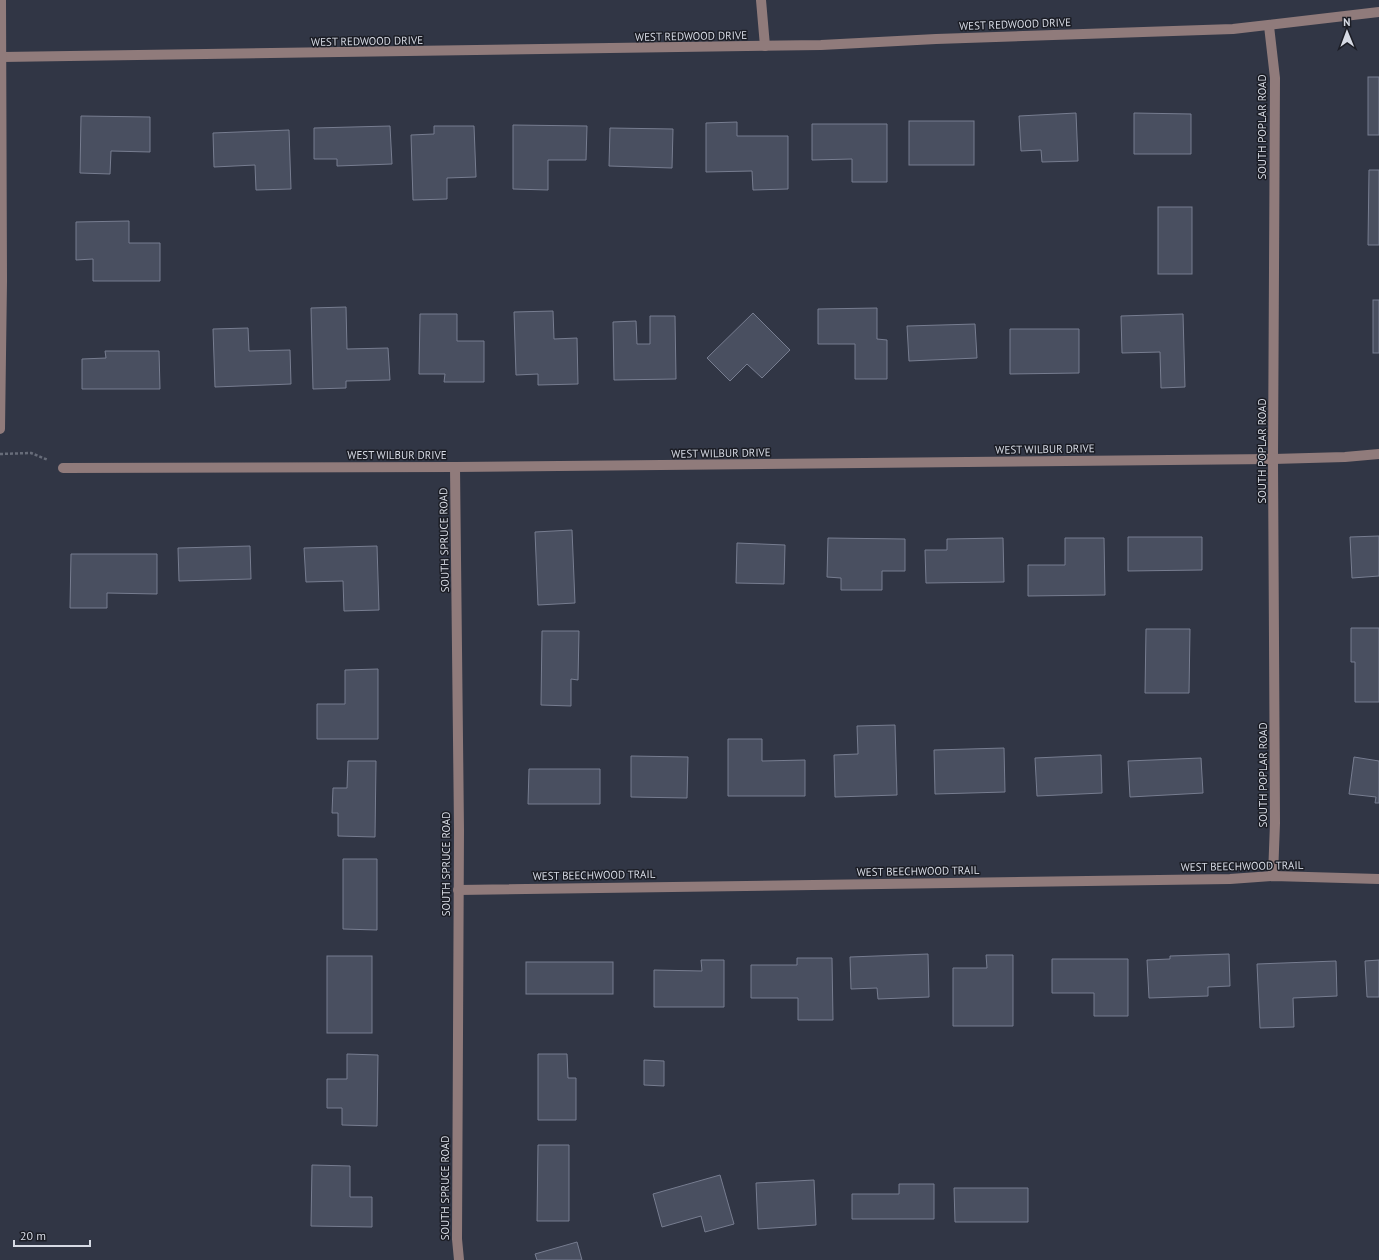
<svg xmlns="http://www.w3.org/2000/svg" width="1379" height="1260" viewBox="0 0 1379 1260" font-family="'PT Sans',sans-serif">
	<rect width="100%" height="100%" fill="#313645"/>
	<!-- building -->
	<g fill="#494f60" stroke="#777d90">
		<rect x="1368" y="77" width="11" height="58"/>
		<polygon points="1076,113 1078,161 1042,162 1041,150 1021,151 1019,116"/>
		<polygon points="1134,113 1191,114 1191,154 1134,154"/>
		<polygon points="81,116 150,117 150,152 111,151 110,174 80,173"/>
		<rect x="909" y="121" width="65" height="44"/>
		<polygon points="737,122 737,136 788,136 788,189 753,190 752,171 706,172 706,123"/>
		<polygon points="812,124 887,124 887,182 852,182 852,159 812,160"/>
		<polygon points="513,125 587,126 586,160 548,160 548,190 513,189"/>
		<polygon points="390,126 392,164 337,166 337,159 314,159 314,128"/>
		<polygon points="434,126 474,126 476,177 447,178 447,199 413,200 411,135 434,134"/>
		<polygon points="610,128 673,129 672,168 609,166"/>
		<polygon points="289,130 291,189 256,190 255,165 214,167 213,133"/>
		<polygon points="1369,170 1379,170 1379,245 1368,245"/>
		<rect x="1158" y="207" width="34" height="67"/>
		<polygon points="129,221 129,243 160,243 160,281 93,281 93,259 76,260 76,222"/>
		<rect x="1373" y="300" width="6" height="53"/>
		<polygon points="346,307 347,349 388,348 390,380 346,381 346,388 313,389 311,308"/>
		<polygon points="877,308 877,339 887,340 887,379 855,379 855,344 818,344 818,309"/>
		<polygon points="553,311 554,339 577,338 578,384 538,385 538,374 516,375 514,312"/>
		<polygon points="753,313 790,350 762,378 747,364 730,381 707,358"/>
		<polygon points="420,314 457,314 457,341 484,341 484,382 444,382 445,374 419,374"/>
		<polygon points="1183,314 1185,387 1161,388 1160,352 1122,353 1121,316"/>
		<polygon points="650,316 675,316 676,379 614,380 613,322 636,321 637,344 650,344"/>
		<polygon points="975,324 977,358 909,361 907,326"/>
		<polygon points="248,328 249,351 290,350 291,384 215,387 213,329"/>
		<polygon points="1010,329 1079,329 1079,373 1010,374"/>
		<polygon points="105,351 159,351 160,389 82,389 82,359 106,358"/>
		<polygon points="572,530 575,603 538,605 535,532"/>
		<polygon points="1379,536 1379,576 1352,578 1350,537"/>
		<polygon points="1128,537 1202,537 1202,570 1128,571"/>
		<polygon points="828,538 905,539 905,571 882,571 882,590 841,590 841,578 827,577"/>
		<polygon points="1003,538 1004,582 926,583 925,550 947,550 947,539"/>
		<polygon points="1065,538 1104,538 1105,595 1028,596 1028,565 1065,565"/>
		<polygon points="737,543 785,545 784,584 736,583"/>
		<polygon points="250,546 251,579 179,581 178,548"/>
		<polygon points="377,546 379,610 344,611 343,581 306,582 304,548"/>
		<polygon points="71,554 157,554 157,594 107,593 107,608 70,608"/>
		<polygon points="1351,628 1379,628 1379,702 1355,702 1355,662 1351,662"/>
		<polygon points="1146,629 1190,629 1189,693 1145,693"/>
		<polygon points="542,631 579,631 578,680 571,679 571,706 541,705"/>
		<polygon points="378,669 378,739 317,739 317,704 345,704 345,670"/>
		<polygon points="895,725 897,795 835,797 834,755 858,754 857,726"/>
		<polygon points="728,739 762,739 762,761 805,760 805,796 728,796"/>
		<polygon points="1004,748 1005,792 935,794 934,750"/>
		<polygon points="1101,755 1102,793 1037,796 1035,758"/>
		<polygon points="631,756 688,757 687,798 631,797"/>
		<polygon points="1354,757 1379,761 1379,803 1375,803 1376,797 1349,794"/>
		<polygon points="1201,758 1203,793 1130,797 1128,761"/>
		<polygon points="348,761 376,761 375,837 338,836 338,813 332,813 333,788 347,788"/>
		<polygon points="529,769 600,769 600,804 528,804"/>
		<polygon points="343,859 377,859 377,930 343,929"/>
		<polygon points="928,954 929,997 878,999 877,988 851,989 850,957"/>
		<polygon points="1229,954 1230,986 1208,987 1208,996 1149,998 1147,960 1170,959 1170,956"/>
		<polygon points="986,955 1013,955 1013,1026 953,1026 953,968 987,968"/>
		<rect x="327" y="956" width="45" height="77"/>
		<polygon points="797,958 832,958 833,1020 798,1020 798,998 751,998 751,965 797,965"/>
		<polygon points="1052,959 1128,959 1128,1016 1094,1016 1094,993 1052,993"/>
		<polygon points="701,960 724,960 724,1007 654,1007 654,970 702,971"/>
		<polygon points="1379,960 1379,997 1367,997 1365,961"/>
		<polygon points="1336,961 1337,996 1293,998 1294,1027 1260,1028 1257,964"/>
		<rect x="526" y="962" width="87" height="32"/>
		<polygon points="347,1054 378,1055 377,1126 342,1125 342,1108 327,1108 327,1079 347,1079"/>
		<polygon points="538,1054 567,1054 568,1078 576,1078 576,1120 538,1120"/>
		<polygon points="644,1060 664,1061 664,1086 644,1085"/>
		<polygon points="538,1145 569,1145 569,1221 537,1221"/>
		<polygon points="312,1165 350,1166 350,1197 372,1197 372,1227 311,1226"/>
		<polygon points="720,1175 734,1224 705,1232 701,1216 662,1227 653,1194"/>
		<polygon points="814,1180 816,1225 758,1229 756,1183"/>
		<polygon points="899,1184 934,1184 934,1219 852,1219 852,1194 899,1194"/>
		<polygon points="954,1188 1028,1188 1028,1222 955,1222"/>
		<polygon points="577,1242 582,1260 537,1260 535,1254"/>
	</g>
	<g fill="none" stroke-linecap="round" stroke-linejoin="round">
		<!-- path -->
		<polyline stroke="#676c79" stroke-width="2.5" stroke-dasharray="3 2" stroke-linecap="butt" points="0,454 31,453 48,460"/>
		<!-- minor -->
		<g stroke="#907b7b" stroke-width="10">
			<polyline points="761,0 765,46"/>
			<polyline points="1269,26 1275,78 1273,459 1275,823 1273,876"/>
			<polyline points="2,57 821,45 936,39 1233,29 1379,12"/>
			<polyline points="0,429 2,281 1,0"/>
			<polyline points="455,467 459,830 457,1239 459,1260"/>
			<polyline points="63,468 455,467 1273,459 1345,457 1379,454"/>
			<polyline points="458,890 1230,879 1273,876 1379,879"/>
		</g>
	</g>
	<g text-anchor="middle" stroke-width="3" stroke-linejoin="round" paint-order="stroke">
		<!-- street labels -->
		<g font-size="11" fill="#d6dae4" stroke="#1b1d25">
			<text transform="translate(1015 24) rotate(-2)" y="4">WEST REDWOOD DRIVE</text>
			<text transform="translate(691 36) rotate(-1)" y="4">WEST REDWOOD DRIVE</text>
			<text transform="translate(367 41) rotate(-1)" y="4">WEST REDWOOD DRIVE</text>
			<text transform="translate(1262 127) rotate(-90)" y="4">SOUTH POPLAR ROAD</text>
			<text transform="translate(1045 449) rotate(-1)" y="4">WEST WILBUR DRIVE</text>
			<text transform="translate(1262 451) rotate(-90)" y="4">SOUTH POPLAR ROAD</text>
			<text transform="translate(721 453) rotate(-1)" y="4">WEST WILBUR DRIVE</text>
			<text x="397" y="459">WEST WILBUR DRIVE</text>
			<text transform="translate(444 540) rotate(-91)" y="4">SOUTH SPRUCE ROAD</text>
			<text transform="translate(1263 775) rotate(-90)" y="4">SOUTH POPLAR ROAD</text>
			<text transform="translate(446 864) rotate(-90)" y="4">SOUTH SPRUCE ROAD</text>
			<text transform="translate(1242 866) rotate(-1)" y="4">WEST BEECHWOOD TRAIL</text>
			<text transform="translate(918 871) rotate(-1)" y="4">WEST BEECHWOOD TRAIL</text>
			<text transform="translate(594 875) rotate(-1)" y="4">WEST BEECHWOOD TRAIL</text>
			<text transform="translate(445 1188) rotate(-90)" y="4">SOUTH SPRUCE ROAD</text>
		</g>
	</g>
	<!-- north arrow -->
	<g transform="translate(1347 32) rotate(359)" stroke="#1b1d25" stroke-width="3" paint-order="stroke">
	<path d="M0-3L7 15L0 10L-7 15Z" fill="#d6dae4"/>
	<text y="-6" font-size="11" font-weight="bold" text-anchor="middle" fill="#d6dae4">N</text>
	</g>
	<!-- scale -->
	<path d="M14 1240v6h76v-6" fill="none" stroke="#d6dae4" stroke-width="2"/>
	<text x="20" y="1240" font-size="12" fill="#d6dae4" stroke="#1b1d25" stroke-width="3" paint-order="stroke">20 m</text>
</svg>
